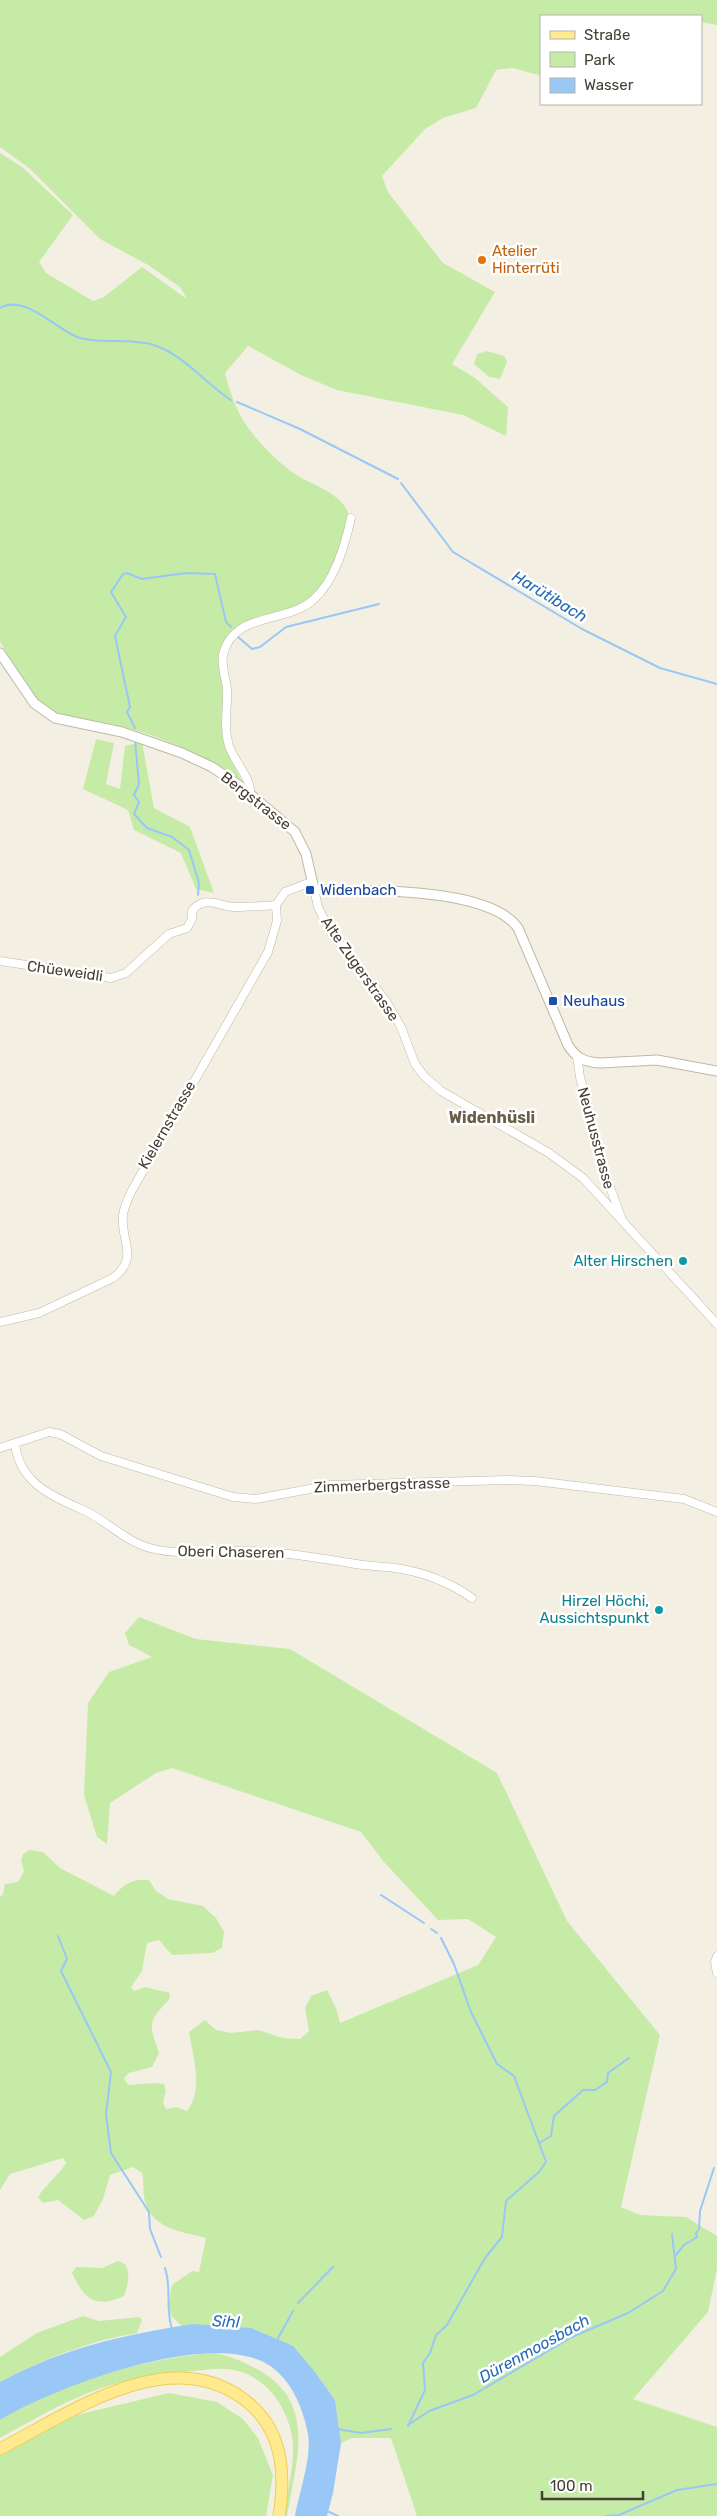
<svg xmlns="http://www.w3.org/2000/svg" width="717" height="2516" viewBox="0 0 717 2516" font-family="Rubik,sans-serif">
	<rect width="100%" height="100%" fill="#f3f0e3"/>
	<!-- green -->
	<g fill="#c6eba7">
		<path d="M 0,0 L 717,0 L 717,25 L 701,22 L 701,16 L 541,16 L 541,76 L 513,68 L 496,70 L 476,108 L 443,118 L 425,129 L 382,176 L 388,192 L 443,263 L 495,292 L 452,364 L 475,378 L 508,407 L 506,436 L 463,415 L 337,390 L 301,375 L 248,346 L 225,373 C 234,408 243,425 268,451 C 277,460 287,469 298,476 C 313,485 351,497 349,521 C 346,547 325,593 301,605 C 272,619 226,613 220,655 C 218,668 223,680 223,692 C 223,706 220,721 223,734 C 226,751 235,768 243,783 C 205,755 162,736 115,725 C 98,720 67,718 52,711 C 33,703 9,659 0,641 L 0,153 L 22,167 L 73,215 L 39,262 L 46,273 L 93,301 L 104,297 L 142,267 L 187,299 L 180,287 L 148,265 L 100,239 L 29,168 L 0,147 Z"/>
		<polygon points="487,351 504,356 507,362 500,379 489,377 474,364 477,354"/>
		<polygon points="96,739 114,743 106,784 120,789 125,746 142,742 154,808 190,827 214,893 196,889 181,853 134,830 128,810 83,789"/>
		<path d="M 139,1617 L 196,1639 L 290,1649 L 497,1773 L 567,1921 L 660,2035 L 621,2207 L 640,2215 L 686,2217 L 717,2236 L 717,2269 L 708,2312 L 633,2399 L 717,2427 L 717,2516 L 417,2516 L 391,2438 L 352,2438 L 341,2443 L 335,2400 L 315,2372 L 192,2324 L 182,2326 L 171,2316 L 169,2304 L 172,2285 L 192,2271 L 199,2272 L 206,2238 C 180,2231 150,2229 144,2197 C 143,2190 144,2181 142,2173 L 133,2167 L 110,2175 L 103,2199 L 94,2216 L 84,2220 L 58,2200 L 43,2203 L 38,2197 C 46,2184 58,2176 66,2163 L 63,2158 L 10,2174 L 0,2190 L 0,1896 L 3,1895 L 5,1884 L 18,1882 L 24,1871 L 21,1861 L 23,1854 L 30,1850 L 43,1852 L 60,1868 L 114,1896 C 125,1883 132,1879 149,1880 L 156,1891 L 168,1899 L 203,1906 L 216,1918 L 224,1932 L 222,1948 L 212,1953 L 172,1955 L 159,1940 L 147,1943 L 142,1971 L 131,1987 L 134,1991 L 145,1987 L 170,1993 L 169,2000 C 147,2022 149,2024 159,2053 L 152,2067 L 129,2073 L 124,2078 L 128,2085 L 154,2083 L 164,2084 L 166,2091 L 163,2102 L 166,2109 L 176,2107 L 187,2111 C 204,2089 193,2057 189,2032 L 205,2020 L 216,2030 L 231,2033 L 258,2030 L 283,2038 L 300,2039 L 309,2031 L 305,2008 L 311,1996 L 327,1990 L 336,2008 L 340,2023 L 478,1965 L 496,1937 L 468,1919 L 438,1920 L 384,1862 L 361,1832 L 172,1768 L 156,1773 L 110,1803 L 107,1844 L 97,1837 L 84,1795 L 88,1703 L 109,1672 L 152,1657 L 129,1645 L 125,1633 Z"/>
		<path d="M 118,2261 L 125,2264 C 131,2275 128,2284 124,2296 C 95,2309 85,2300 72,2273 L 76,2267 L 102,2268 Z"/>
		<path d="M 83,2316 L 99,2321 L 139,2317 L 142,2320 L 137,2333 C 88,2341 44,2359 0,2382 L 0,2357 L 37,2333 Z"/>
		<path d="M 211,2353 C 227,2354 243,2362 257,2369 C 318,2402 296,2461 287,2516 L 283,2516 C 287,2493 294,2468 293,2445 C 291,2409 264,2371 226,2369 C 216,2368 205,2370 195,2371 C 158,2374 123,2379 88,2393 C 58,2405 29,2422 0,2438 L 0,2420 C 63,2382 138,2360 211,2353 Z"/>
		<polygon points="169,2393 217,2402 243,2419 258,2438 273,2475 266,2516 0,2516 0,2454 76,2415"/>
	</g>
	<!-- water -->
	<path fill="#99c7f6" d="M 192,2324 L 251,2328 L 293,2346 L 315,2372 L 335,2400 L 341,2443 L 333,2493 L 327,2516 L 295,2516 C 299,2493 312,2457 308,2434 C 303,2408 291,2378 267,2364 C 208,2329 54,2387 0,2420 L 0,2382 C 66,2347 119,2336 192,2324 Z"/>
	<g fill="none" stroke-linecap="round" stroke-linejoin="round">
		<!-- stream -->
		<g stroke="#99c7f6" stroke-width="2">
			<path d="M 0,308 C 24,294 54,327 75,336 C 94,345 132,337 154,345 C 184,355 205,383 231,400"/>
			<polyline points="237,402 300,429 398,479"/>
			<polyline points="401,483 453,552 582,629 660,668 717,684"/>
			<polyline points="238,637 252,649 260,647 286,627 379,604"/>
			<polyline points="135,728 127,712 130,707 115,636 126,617 111,592 123,574 127,573 142,579 186,573 215,574 226,622 231,627"/>
			<polyline points="135,740 139,784 134,795 139,802 134,814 147,828 172,837 189,850 199,883 198,895"/>
			<polyline points="381,1895 424,1923"/>
			<polyline points="431,1929 437,1933"/>
			<polyline points="58,1936 67,1959 61,1971 111,2072 106,2114 111,2153 149,2212 150,2229 161,2257"/>
			<polyline points="539,2143 551,2136 554,2116 583,2090 595,2090 607,2082 608,2073 629,2058"/>
			<polyline points="675,2256 684,2245 697,2237 696,2233 699,2229 700,2211 714,2168"/>
			<path d="M 165,2268 C 172,2288 165,2308 172,2329"/>
			<polyline points="298,2303 333,2267"/>
			<polyline points="277,2340 293,2311"/>
			<polyline points="408,2425 429,2411 473,2395 572,2337 628,2313 663,2291 676,2269 672,2234"/>
			<polyline points="408,2426 425,2390 423,2363 430,2353 436,2335 447,2325 485,2258 502,2237 506,2201 539,2172 546,2162 514,2076 497,2064 471,2012 454,1964 441,1938"/>
			<polyline points="337,2429 361,2433 391,2429"/>
			<polyline points="327,2511 338,2516"/>
			<polyline points="606,2516 619,2515 677,2490 717,2484"/>
		</g>
		<!-- minor casing -->
		<g stroke="#bfb8a5" stroke-width="9">
			<g id="minor">
				<path d="M 250,794 C 252,779 234,761 229,746 C 223,726 228,709 227,689 C 226,679 221,665 223,655 C 233,611 287,624 313,600 C 335,581 345,545 351,518"/>
				<polyline points="314,889 318,907 331,933 386,1001 401,1027 415,1064 424,1076 441,1091 549,1153 583,1178 717,1324"/>
				<path d="M 0,961 L 111,978 L 126,973 L 169,934 L 187,928 L 192,919 L 192,911 C 205,894 220,907 236,907 C 249,907 262,906 276,905"/>
				<polyline points="577,1057 580,1077 604,1171 621,1217"/>
				<path d="M 0,1322 L 39,1313 L 113,1278 C 140,1258 120,1240 123,1215 C 124,1207 128,1199 131,1192 L 268,952 L 277,921 L 276,905 L 285,892 L 311,882"/>
				<path d="M 15,1444 C 20,1482 49,1495 81,1509 C 105,1519 124,1541 150,1548 C 181,1556 210,1551 241,1551 C 278,1551 313,1557 350,1563 C 365,1566 380,1566 395,1568 C 424,1572 449,1582 472,1598"/>
				<polyline points="0,1448 49,1432 60,1434 101,1456 233,1497 256,1499 331,1485 506,1480 535,1481 684,1499 717,1512"/>
				<polyline points="717,1956 715,1962 717,1973"/>
			</g>
		</g>
		<!-- tertiary casing -->
		<g stroke="#bfb8a5" stroke-width="11">
			<path id="tertiary" d="M 0,653 L 34,703 L 55,718 L 122,732 L 182,753 L 212,767 L 244,789 L 295,832 L 306,854 L 314,889 C 339,894 366,889 391,891 C 426,893 497,898 518,928 L 568,1045 C 576,1058 584,1062 600,1063 L 657,1060 L 717,1071"/>
		</g>
		<!-- primary casing -->
		<g stroke="#edce57" stroke-width="13">
			<path id="primary" d="M 0,2449 C 72,2412 176,2337 252,2406 C 284,2435 285,2477 279,2516"/>
		</g>
		<!-- minor -->
		<use href="#minor" stroke="#fff" stroke-width="8"/>
		<!-- tertiary -->
		<use href="#tertiary" stroke="#fff" stroke-width="9"/>
		<!-- primary -->
		<use href="#primary" stroke="#ffea8f" stroke-width="11"/>
	</g>
	<!-- markers -->
	<circle fill="#e8710a" stroke="#fff" stroke-width="2" cx="482" cy="260" r="5"/>
	<g fill="#1a4fb4" stroke="#fff" stroke-width="2">
		<rect x="305" y="885" width="10" height="10" rx="2.5"/>
		<rect x="548" y="996" width="10" height="10" rx="2.5"/>
	</g>
	<g fill="#0f9aa8" stroke="#fff" stroke-width="2">
		<circle cx="683" cy="1261" r="5"/>
		<circle cx="659" cy="1610" r="5"/>
	</g>
	<g text-anchor="middle" stroke-width="5" stroke-linejoin="round" paint-order="stroke">
		<!-- food labels -->
		<g font-size="15" fill="#c56008" stroke="#fff" text-anchor="start">
			<text x="492" y="256">Atelier<tspan x="492" dy="17">Hinterrüti</tspan></text>
		</g>
		<!-- street labels -->
		<g font-size="15" fill="#454033" stroke="#fff">
			<text transform="translate(256 801) rotate(38)" y="5">Bergstrasse</text>
			<text transform="translate(360 969) rotate(55)" y="5">Alte Zugerstrasse</text>
			<text transform="translate(65 971) rotate(8)" y="5">Chüeweidli</text>
			<text transform="translate(167 1125) rotate(-60)" y="5">Kielernstrasse</text>
			<text transform="translate(596 1138) rotate(75)" y="5">Neuhusstrasse</text>
			<text transform="translate(382 1485) rotate(-2)" y="5">Zimmerbergstrasse</text>
			<text transform="translate(231 1552) rotate(1)" y="5">Oberi Chaseren</text>
		</g>
		<!-- transit labels -->
		<g font-size="15" fill="#164399" stroke="#fff" text-anchor="start">
			<text x="320" y="895">Widenbach</text>
			<text x="563" y="1006">Neuhaus</text>
		</g>
		<!-- culture labels -->
		<g font-size="15" fill="#0d838f" stroke="#fff" text-anchor="end">
			<text x="673" y="1266">Alter Hirschen</text>
			<text x="649" y="1606">Hirzel Höchi,<tspan x="649" dy="17">Aussichtspunkt</tspan></text>
		</g>
		<!-- water labels -->
		<g font-size="16" font-style="italic" fill="#246bb8" stroke="#fff">
			<text transform="translate(550 596) rotate(31)" y="6">Harütibach</text>
			<text transform="translate(226 2321) rotate(3)" y="6">Sihl</text>
			<text transform="translate(534 2348) rotate(-29)" y="6">Dürenmoosbach</text>
		</g>
		<!-- neighbourhood labels -->
		<g font-size="16" font-weight="bold" fill="#695f49" stroke="#fff">
			<text x="492" y="1123">Widenhüsli</text>
		</g>
	</g>
	<!-- legend -->
	<rect x="540" y="15" width="162" height="90" fill="#ffffff" stroke="#b5b3ad"/>
	<rect x="550" y="31" width="25" height="8" fill="#ffea8f" stroke="#b5b3ad"/>
	<text x="584" y="40" font-size="15" fill="#454033">Straße</text>
	<rect x="550" y="52" width="25" height="15" fill="#c6eba7" stroke="#b5b3ad"/>
	<text x="584" y="65" font-size="15" fill="#454033">Park</text>
	<rect x="550" y="78" width="25" height="15" fill="#99c7f6" stroke="#b5b3ad"/>
	<text x="584" y="90" font-size="15" fill="#454033">Wasser</text>
	<!-- scale -->
	<path d="M542 2491v8h101v-8" fill="none" stroke="#454033" stroke-width="2.5"/>
	<text x="550" y="2491" font-size="15" fill="#454033" stroke="#ffffff" stroke-width="4" paint-order="stroke">100 m</text>
</svg>
